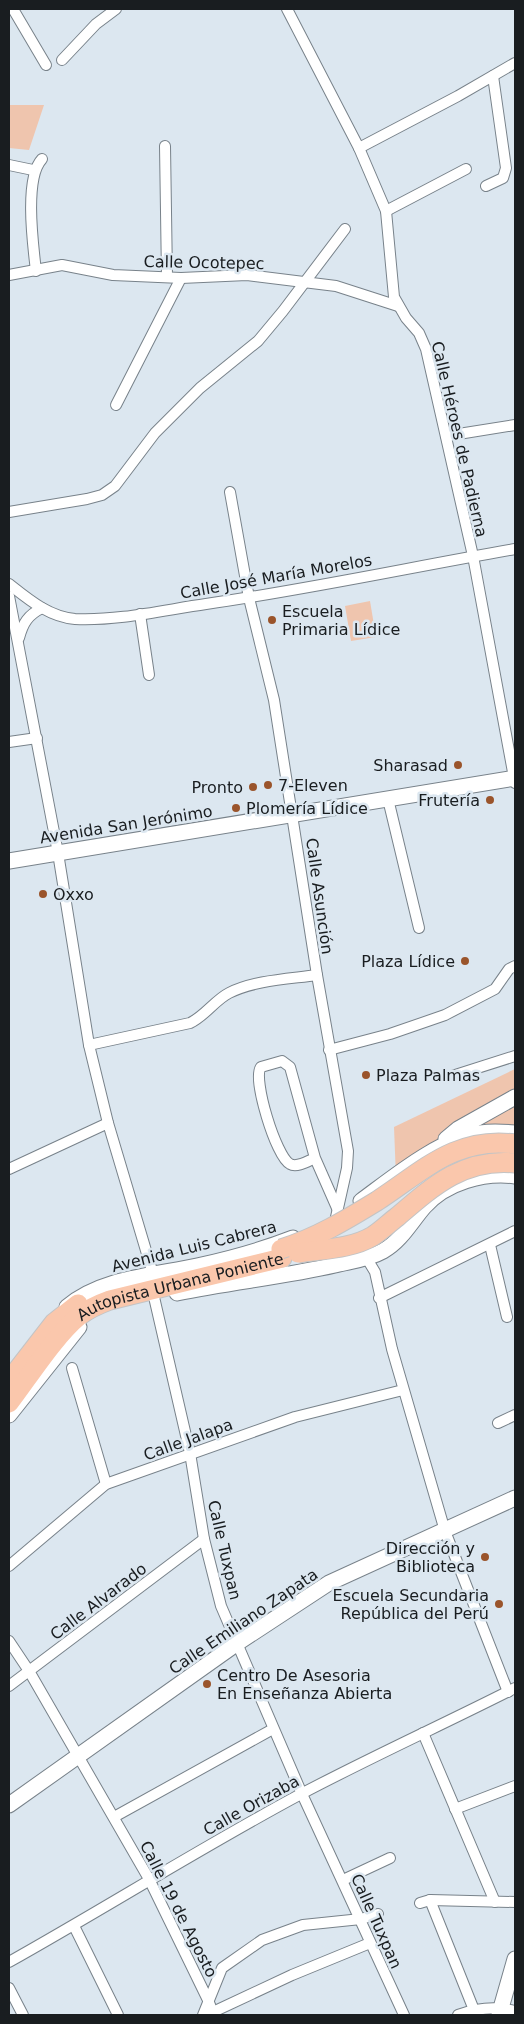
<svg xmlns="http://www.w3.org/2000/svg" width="524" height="2024" viewBox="0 0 524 2024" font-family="'DejaVu Sans',sans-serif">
	<rect width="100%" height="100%" fill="#dce7f0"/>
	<!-- green -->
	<g fill="#efc5ae">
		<polygon points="9,105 44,105 29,150 9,148"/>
		<polygon points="370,601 376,637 351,641 345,606"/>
		<polygon points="515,1069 515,1139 396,1178 394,1127"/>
	</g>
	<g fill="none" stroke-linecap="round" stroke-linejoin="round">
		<!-- street casing -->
		<g stroke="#78828a" stroke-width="12">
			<g id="street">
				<polyline points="13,9 46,65"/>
				<polyline points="287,9 359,148 386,211 394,297 406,318 419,333 426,349 473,556 515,783"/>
				<polyline points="62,60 96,24 116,9"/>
				<polyline points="165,146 167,277"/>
				<polyline points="359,148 458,96 515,63"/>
				<polyline points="9,165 33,170"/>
				<polyline points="486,186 503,178 506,168 493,76"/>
				<polyline points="386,211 466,169"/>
				<path d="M 36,271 C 33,245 24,178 42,159"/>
				<polyline points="9,275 62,265 113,275 181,278 247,275 336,286 398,306"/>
				<polyline points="116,405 181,278"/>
				<polyline points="446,436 515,425"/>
				<polyline points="230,492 249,598 274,700 317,975 348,1151 347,1168 336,1217"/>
				<polyline points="9,512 87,499 102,495 115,486 155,433 200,388 258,341 283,311 345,229"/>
				<path d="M 9,584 C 28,599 49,617 75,619 C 118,621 164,610 206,604 C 310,589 412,567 515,549"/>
				<polyline points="9,596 58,853 89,1045 108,1123 153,1274"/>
				<polyline points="140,614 149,675"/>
				<path d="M 19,638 C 23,623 28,615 42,608"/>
				<polyline points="9,742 37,738"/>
				<polyline points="388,799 419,928"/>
				<path d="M 89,1045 L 190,1023 C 205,1016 215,1000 229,993 C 255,980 289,979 317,975"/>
				<polyline points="329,1050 390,1034 445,1015 495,989 509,969 515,966"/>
				<polyline points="449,1077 515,1056"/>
				<path d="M 315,1158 C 308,1161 297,1168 290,1164 C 276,1157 252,1078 261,1067 L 282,1061 L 290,1067 L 315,1158 L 337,1208"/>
				<polyline points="9,1169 108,1123"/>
				<polyline points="490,1245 507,1317"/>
				<polyline points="366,1257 375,1272 392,1349 445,1531 508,1692"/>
				<polyline points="154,1297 190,1453 204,1539 221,1606 302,1794 404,2015"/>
				<polyline points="379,1298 515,1231"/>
				<polyline points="72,1368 106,1484"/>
				<polyline points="498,1423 515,1415"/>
				<polyline points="9,1566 106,1484 295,1417 403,1390"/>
				<polyline points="9,1641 29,1671 149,1879 208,2000 214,2015"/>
				<polyline points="9,1686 204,1539"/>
				<polyline points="423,1733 495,1902"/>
				<polyline points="455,1809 515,1786"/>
				<polyline points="114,1817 273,1729"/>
				<polyline points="343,1880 390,1858"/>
				<polyline points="430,1900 474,2010"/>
				<polyline points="420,1903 430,1900 515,1902"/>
				<polyline points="74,1926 118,2015"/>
				<path d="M 9,1962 C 107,1907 202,1847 301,1794 C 371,1757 444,1724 515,1688"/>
				<polyline points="9,1988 23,2015"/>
				<polyline points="213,2012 292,1975 370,1943"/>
				<polyline points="203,2015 222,1968 262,1940 303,1925 361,1919 378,1914"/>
				<path d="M 458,2015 C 477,2008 495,2006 515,2011"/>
			</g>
		</g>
		<!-- secondary casing -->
		<g stroke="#78828a" stroke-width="17">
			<g id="secondary">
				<polyline points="9,861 515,778"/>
				<polyline points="446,1139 458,1129 515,1097"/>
				<path d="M 361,1201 C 394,1177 439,1139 481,1133 C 492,1131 504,1132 515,1133"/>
				<path d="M 177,1293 C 229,1282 283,1277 335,1265 C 351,1261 369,1259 383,1251 C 401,1241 411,1222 424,1207 C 446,1182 484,1172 515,1176"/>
				<path d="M 67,1307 C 101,1278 155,1275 197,1266 C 230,1259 262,1250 293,1238"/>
				<polyline points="9,1415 79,1327"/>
				<polyline points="9,1805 236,1644 329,1583 515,1498"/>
				<polyline points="499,2015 515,1959"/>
			</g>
		</g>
		<!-- highway casing -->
		<g stroke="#c3c4c5" stroke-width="21">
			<g id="highway">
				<polyline points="9,1381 54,1323 78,1304"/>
				<path id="s1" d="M 9,1403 C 29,1377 54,1337 79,1316 C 88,1309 99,1304 110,1300 L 282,1258"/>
			</g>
		</g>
		<!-- street -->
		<use href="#street" stroke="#fff" stroke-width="10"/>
		<!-- secondary -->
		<use href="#secondary" stroke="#fff" stroke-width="15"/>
		<!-- highway -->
		<use href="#highway" stroke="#fac7ac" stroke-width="19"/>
		<!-- highway-bridge casing -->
		<g stroke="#c3c4c5" stroke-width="21" stroke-linecap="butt">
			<g id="highway-bridge">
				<path d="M 281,1249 C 316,1238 346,1220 377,1201 C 423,1171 456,1136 515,1144"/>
				<path d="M 298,1253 C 323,1249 351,1249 373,1236 C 381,1231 389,1223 397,1217 C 433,1186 464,1158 515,1163"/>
			</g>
		</g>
		<!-- highway-bridge -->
		<use href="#highway-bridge" stroke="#fac7ac" stroke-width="19"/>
	</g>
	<!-- markers -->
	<g fill="#9a542b" stroke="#dce7f0" stroke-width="2">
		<circle cx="272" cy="620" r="5"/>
		<circle cx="458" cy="765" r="5"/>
		<circle cx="268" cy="785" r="5"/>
		<circle cx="253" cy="787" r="5"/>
		<circle cx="490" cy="800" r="5"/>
		<circle cx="236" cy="808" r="5"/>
		<circle cx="43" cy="894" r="5"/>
		<circle cx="465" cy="961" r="5"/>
		<circle cx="366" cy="1075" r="5"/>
		<circle cx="485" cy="1557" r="5"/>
		<circle cx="499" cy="1604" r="5"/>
		<circle cx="207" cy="1684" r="5"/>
	</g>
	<g text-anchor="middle" stroke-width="5" stroke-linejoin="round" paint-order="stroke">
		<!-- street labels -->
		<g font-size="16" fill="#191d20" stroke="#dce7f0">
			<text transform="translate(204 262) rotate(1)" y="6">Calle Ocotepec</text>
			<text transform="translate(460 439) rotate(77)" y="6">Calle Héroes de Padierna</text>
			<text transform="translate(276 576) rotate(-10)" y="6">Calle José María Morelos</text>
			<text transform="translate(126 824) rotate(-9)" y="6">Avenida San Jerónimo</text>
			<text transform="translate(320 896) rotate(82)" y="6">Calle Asunción</text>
			<text transform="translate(194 1246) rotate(-14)" y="6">Avenida Luis Cabrera</text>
			<text dy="6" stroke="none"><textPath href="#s1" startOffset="218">Autopista Urbana Poniente</textPath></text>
			<text transform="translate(188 1439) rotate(-20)" y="6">Calle Jalapa</text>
			<text transform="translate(225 1550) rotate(77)" y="6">Calle Tuxpan</text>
			<text transform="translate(98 1601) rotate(-37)" y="6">Calle Alvarado</text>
			<text transform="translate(243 1621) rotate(-34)" y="6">Calle Emiliano Zapata</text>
			<text transform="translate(251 1805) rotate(-29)" y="6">Calle Orizaba</text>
			<text transform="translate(179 1909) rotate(63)" y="6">Calle 19 de Agosto</text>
			<text transform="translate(377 1921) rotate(66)" y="6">Calle Tuxpan</text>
		</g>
		<!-- poi labels -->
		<g font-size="16" fill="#191d20" stroke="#dce7f0" text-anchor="start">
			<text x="282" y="617">Escuela<tspan x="282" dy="18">Primaria Lídice</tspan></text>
			<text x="448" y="771" text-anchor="end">Sharasad</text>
			<text x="278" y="791">7-Eleven</text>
			<text x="243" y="793" text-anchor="end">Pronto</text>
			<text x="480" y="806" text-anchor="end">Frutería</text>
			<text x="246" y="814">Plomería Lídice</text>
			<text x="53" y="900">Oxxo</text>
			<text x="455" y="967" text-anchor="end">Plaza Lídice</text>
			<text x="376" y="1081">Plaza Palmas</text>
			<text x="475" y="1554" text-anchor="end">Dirección y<tspan x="475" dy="18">Biblioteca</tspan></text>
			<text x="489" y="1601" text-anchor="end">Escuela Secundaria<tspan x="489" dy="18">República del Perú</tspan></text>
			<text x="217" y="1681">Centro De Asesoria<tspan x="217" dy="18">En Enseñanza Abierta</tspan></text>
		</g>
	</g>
	<!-- border -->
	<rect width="524" height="2024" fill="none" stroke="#191d20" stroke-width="20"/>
</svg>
